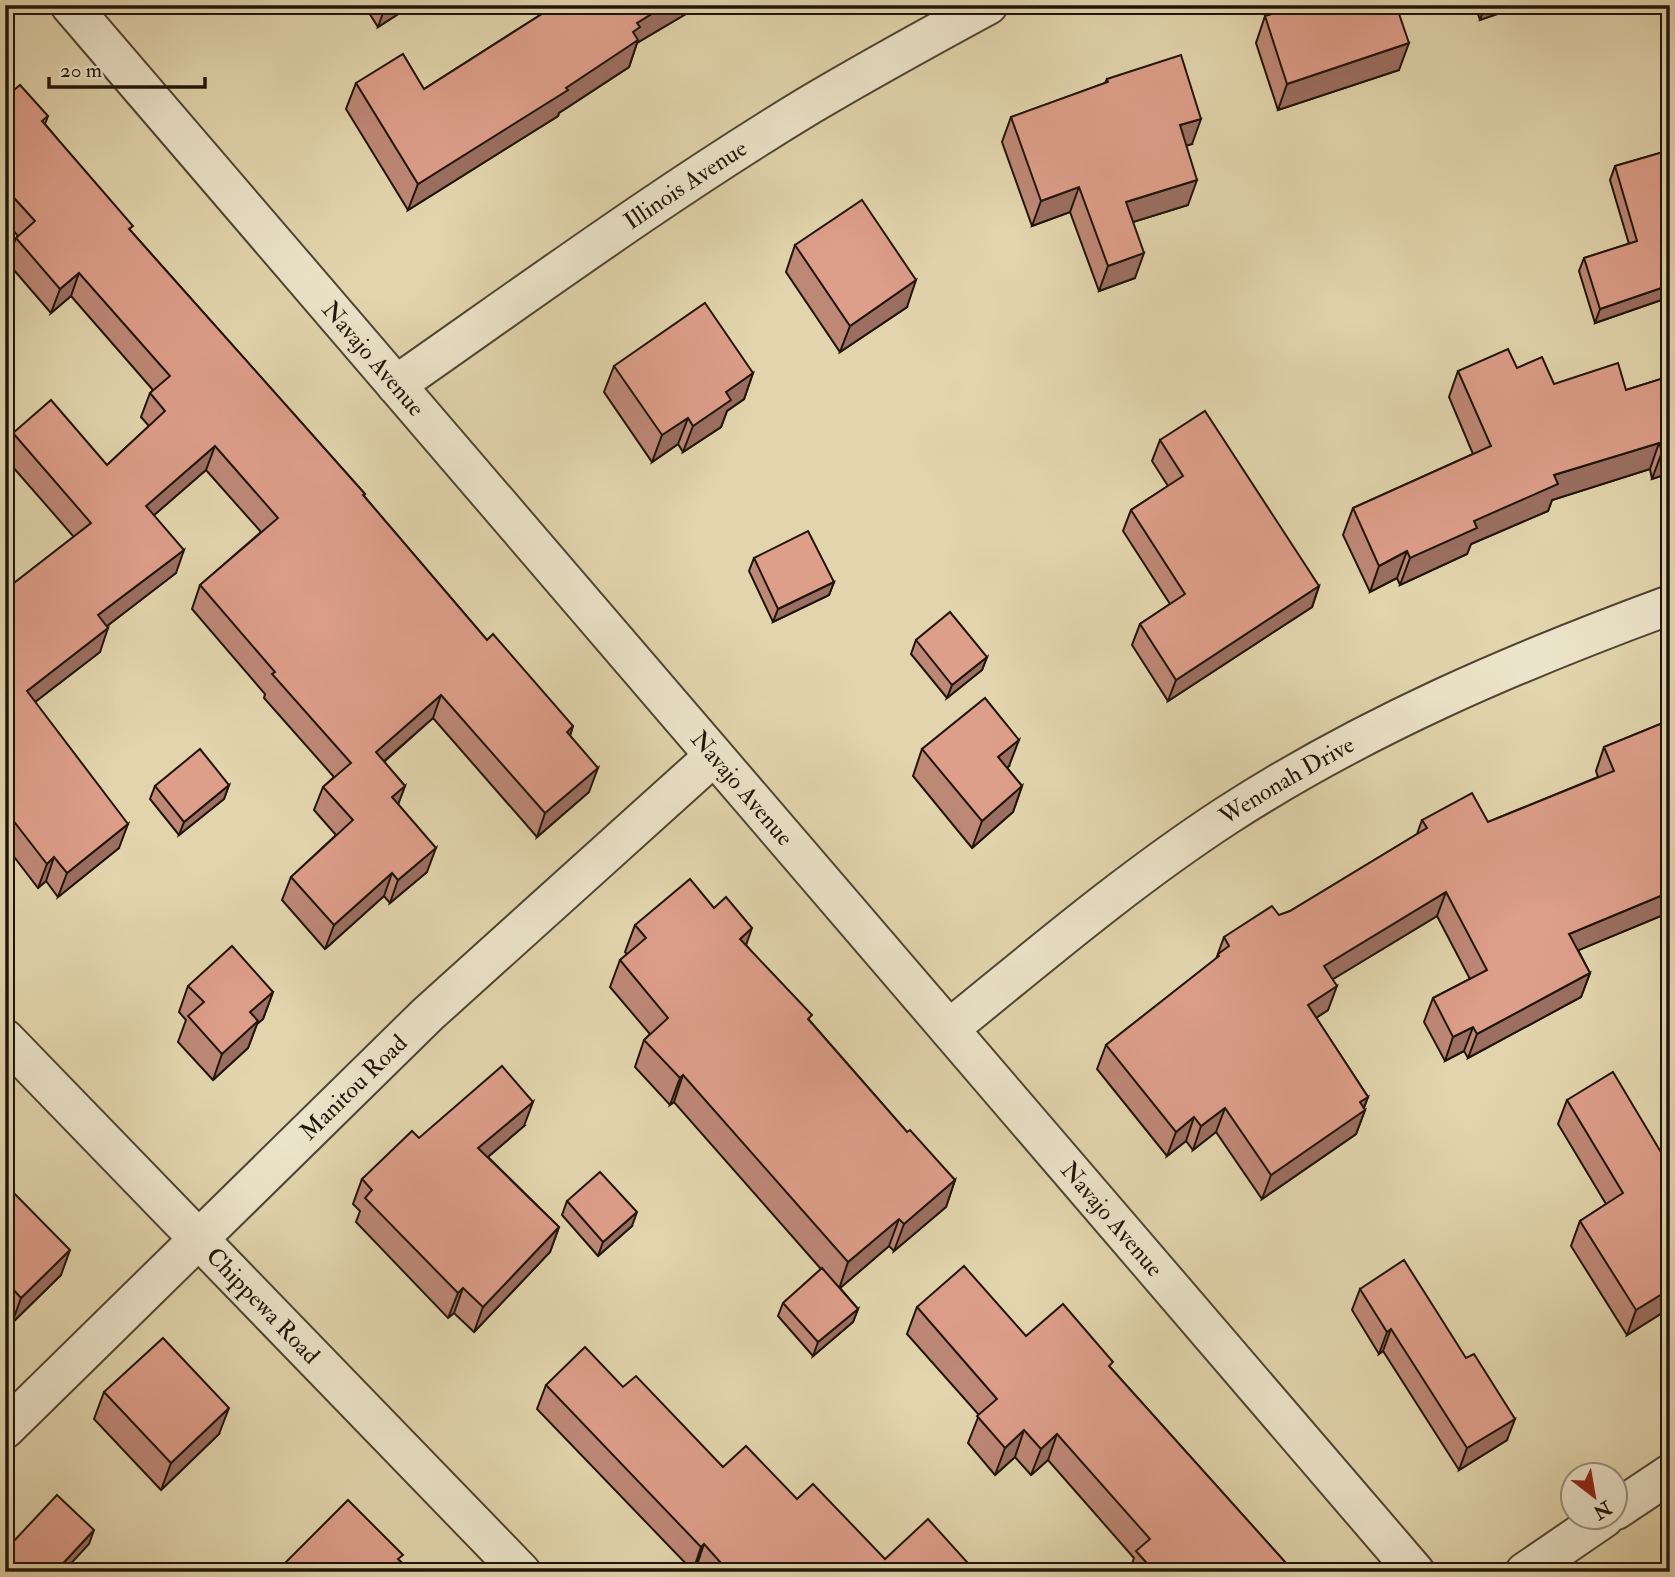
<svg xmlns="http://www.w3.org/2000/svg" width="1675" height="1577" viewBox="0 0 1675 1577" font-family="'IM FELL Double Pica',serif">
	<rect width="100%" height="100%" fill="#e2d5ad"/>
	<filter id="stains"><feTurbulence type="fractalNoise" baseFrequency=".00286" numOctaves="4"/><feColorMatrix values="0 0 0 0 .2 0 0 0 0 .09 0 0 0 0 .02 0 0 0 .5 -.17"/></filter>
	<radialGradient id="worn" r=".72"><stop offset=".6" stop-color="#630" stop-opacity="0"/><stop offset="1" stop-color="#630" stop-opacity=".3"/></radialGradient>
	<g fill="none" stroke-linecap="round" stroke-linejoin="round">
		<!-- minor casing -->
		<g stroke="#504532" stroke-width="42">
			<g id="minor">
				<path id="s1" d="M 70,5 L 1415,1572"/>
				<path id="s2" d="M 396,385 C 532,290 666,192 808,106 C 867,71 927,38 988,5"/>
				<path id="s3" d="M 949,1029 C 1039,956 1128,880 1226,816 C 1365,726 1515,662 1670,605"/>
				<path id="s4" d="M 5,1039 L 521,1572"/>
				<path id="s5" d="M 5,1429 L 428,1014 L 714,756"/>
				<polyline points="1616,1510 1670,1474"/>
				<polyline points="1525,1572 1604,1518"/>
			</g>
		</g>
		<!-- minor -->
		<use href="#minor" stroke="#ece4ca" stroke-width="38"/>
	</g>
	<!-- wall -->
	<g fill="#be8877" stroke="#201509" stroke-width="2">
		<polygon points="364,5 412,5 378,27"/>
		<polygon points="556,5 701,5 637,43 629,67 559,113 558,116 408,210 346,109 356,83 424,89"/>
		<polygon points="1299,5 1396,5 1399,70 1278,110 1256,43 1265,16"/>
		<polygon points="1475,5 1523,5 1480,20"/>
		<polygon points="1107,79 1192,144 1186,146 1188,205 1133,222 1135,278 1099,291 1070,212 1032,226 1002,142 1011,117 1105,83"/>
		<polygon points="5,83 13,91 48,116 45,124 131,231 365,494 364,496 487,640 573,726 570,736 589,792 537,837 433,718 384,762 405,786 398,804 427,872 390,903 384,896 325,949 282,900 291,877 336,835 314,810 323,787 334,777 264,698 265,694 192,609 200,585 261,532 206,470 154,515 176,573 107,626 100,652 35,702 119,848 58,897 46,881 38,888 5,845 5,590 74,537 5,458 5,455 13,433 107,465 149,426 141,417 150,393 153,390 71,296 51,313 7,262 16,238 18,236 5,221"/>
		<polygon points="1670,150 1670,297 1595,323 1579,271 1584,258 1629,244 1610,180 1615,166"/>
		<polygon points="795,245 907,307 840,352 786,272"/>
		<polygon points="614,366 753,373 744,399 727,411 721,427 683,452 678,444 652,462 604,392"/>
		<polygon points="1517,368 1554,384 1626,390 1670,376 1670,473 1652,479 1650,469 1552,500 1548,511 1471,544 1467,554 1400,585 1397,578 1370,592 1343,535 1353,508 1473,454 1449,397 1458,371"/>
		<polygon points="1160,440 1319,586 1312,607 1168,701 1132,645 1140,624 1170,604 1123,531 1131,510 1168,486 1152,461"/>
		<polygon points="754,558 834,582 829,595 773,622 749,571"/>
		<polygon points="916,640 987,657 982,670 947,698 911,654"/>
		<polygon points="1670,720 1668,913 1578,950 1590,973 1581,997 1468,1058 1464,1051 1445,1061 1424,1022 1433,998 1470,979 1437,916 1333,979 1328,1010 1316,1018 1368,1097 1364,1108 1365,1110 1356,1134 1262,1199 1216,1132 1193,1150 1186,1141 1167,1156 1097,1069 1106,1045 1216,959 1224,937 1290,911 1417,834 1422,820 1488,822 1598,777 1596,771 1604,747"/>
		<polygon points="922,749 1009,766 1007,768 1022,786 1013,812 972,848 913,776"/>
		<polygon points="229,785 224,799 179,835 150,799 155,786"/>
		<polygon points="635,925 746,945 810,1021 907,1132 955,1180 946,1207 894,1251 889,1246 840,1288 858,1309 853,1322 813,1356 778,1316 783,1303 821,1269 674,1102 670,1105 635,1067 644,1040 650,1034 610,987 620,960 627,954 625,952"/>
		<polygon points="188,986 273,992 263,1019 257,1024 248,1048 213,1080 178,1042 186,1020 179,1012"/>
		<polygon points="1567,1100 1668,1164 1670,1308 1627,1335 1571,1246 1580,1221 1606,1204 1558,1124"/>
		<polygon points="524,1126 488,1157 559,1227 550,1252 474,1332 454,1313 448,1318 356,1222 360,1211 353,1204 362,1179 419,1138"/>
		<polygon points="5,1184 61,1275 12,1323 5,1315"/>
		<polygon points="567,1201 632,1226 598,1256 562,1215"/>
		<polygon points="1360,1289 1507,1440 1459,1470 1383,1351 1379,1354 1352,1310"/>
		<polygon points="917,1307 1026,1336 1111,1368 1294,1572 1129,1572 1134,1558 1048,1460 1031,1475 1015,1457 995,1475 968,1443 979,1415 907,1334"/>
		<polygon points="546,1385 623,1387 723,1467 797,1499 885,1559 976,1572 699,1572 696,1568 693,1571 537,1409"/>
		<polygon points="104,1392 219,1434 161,1490 94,1419"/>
		<polygon points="400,1561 411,1572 280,1572 283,1565"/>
	</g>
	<!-- shaded-wall -->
	<g fill="#9b6f61" stroke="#201509" stroke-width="2">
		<polygon points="395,5 412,5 378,27 383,13"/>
		<polygon points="666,5 701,5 637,43 629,67 559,113 558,116 408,210 418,184 566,88 637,23"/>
		<polygon points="1485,5 1523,5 1480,20"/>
		<polygon points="1409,43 1399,70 1278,110 1287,84"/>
		<polygon points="1201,119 1192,144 1171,150 1180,125"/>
		<polygon points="1197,180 1188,205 1117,227 1126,202"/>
		<polygon points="1079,187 1070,212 1032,226 1041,201"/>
		<polygon points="1144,253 1135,278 1099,291 1108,266"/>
		<polygon points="79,273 71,296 51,313 60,289"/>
		<polygon points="916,280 907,307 840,352 850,326"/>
		<polygon points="1670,285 1670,297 1595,323 1600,309"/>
		<polygon points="753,373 744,399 727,411 721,427 683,452 693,426 726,392"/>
		<polygon points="688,418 678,444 652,462 662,435"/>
		<polygon points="1659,443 1650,469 1552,500 1548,511 1471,544 1467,554 1400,585 1410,558 1554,475"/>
		<polygon points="215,446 206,470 137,530 146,506"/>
		<polygon points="1670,449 1670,473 1652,479 1662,452"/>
		<polygon points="184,550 176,573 90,639 98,615"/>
		<polygon points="1407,551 1397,578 1370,592 1379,566"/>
		<polygon points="834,582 829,595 773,622 778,609"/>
		<polygon points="1319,586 1312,607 1168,701 1176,680"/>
		<polygon points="108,628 100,652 18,715 27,691"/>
		<polygon points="987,657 982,670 947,698 952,685"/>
		<polygon points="441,695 433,718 367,776 376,752"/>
		<polygon points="573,726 565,750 567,732"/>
		<polygon points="1019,740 1009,766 989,783 998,757"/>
		<polygon points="598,768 589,792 537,837 545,813"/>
		<polygon points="229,785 224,799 179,835 184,822"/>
		<polygon points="405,786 396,810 392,797"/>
		<polygon points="1022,786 1013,812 972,848 982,821"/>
		<polygon points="128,824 119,848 58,897 67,873"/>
		<polygon points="436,848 427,872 390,903 398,880"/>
		<polygon points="1670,855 1670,875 1663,858"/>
		<polygon points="54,857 46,881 38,888 47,864"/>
		<polygon points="392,873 384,896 325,949 334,925"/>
		<polygon points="1446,892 1437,916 1315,990 1324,966"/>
		<polygon points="1670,892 1670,907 1668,913 1560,958 1569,934"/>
		<polygon points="752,928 743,954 740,939"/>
		<polygon points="1590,973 1581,997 1468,1058 1477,1034"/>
		<polygon points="1337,986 1328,1010 1299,1029 1308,1005"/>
		<polygon points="273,992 263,1019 257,1024 248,1048 213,1080 222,1054 250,1012"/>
		<polygon points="1473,1027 1464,1051 1445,1061 1453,1037"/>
		<polygon points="683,1075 674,1102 670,1105 680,1078"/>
		<polygon points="1368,1097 1362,1112 1365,1110 1356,1134 1262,1199 1271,1175 1360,1102"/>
		<polygon points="533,1102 524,1126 469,1173 478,1148"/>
		<polygon points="1225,1108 1216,1132 1193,1150 1201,1126"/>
		<polygon points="1194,1117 1186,1141 1167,1156 1176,1132"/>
		<polygon points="955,1180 946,1207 894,1251 904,1224"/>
		<polygon points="637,1212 632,1226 598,1256 603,1242"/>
		<polygon points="899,1219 889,1246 839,1289 848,1262"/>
		<polygon points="559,1227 550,1252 474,1332 483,1307"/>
		<polygon points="70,1250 61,1275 12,1323 21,1298"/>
		<polygon points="12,1288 5,1308 5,1295"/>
		<polygon points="463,1288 454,1313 448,1318 458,1293"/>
		<polygon points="1670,1289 1670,1308 1627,1335 1636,1310"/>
		<polygon points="858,1309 853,1322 813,1356 818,1342"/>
		<polygon points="1391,1329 1383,1351 1379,1354 1387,1332"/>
		<polygon points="229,1408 219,1434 161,1490 171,1463"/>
		<polygon points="1515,1419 1507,1440 1459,1470 1467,1448"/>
		<polygon points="1024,1430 1015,1457 995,1475 1005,1448"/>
		<polygon points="1057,1434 1048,1460 1031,1475 1041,1449"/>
		<polygon points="94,1530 89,1544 63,1572 55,1572"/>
		<polygon points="704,1544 696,1568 693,1571 701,1547"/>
	</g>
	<!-- building -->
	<g fill="#dd9e8a" stroke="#201509" stroke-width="2">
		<polygon points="378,5 395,5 383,13"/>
		<polygon points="556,5 666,5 637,23 640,27 633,32 638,40 566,88 568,90 418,184 356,83 403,54 424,89"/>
		<polygon points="1301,5 1396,5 1409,43 1287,84 1265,16"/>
		<polygon points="1181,55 1201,119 1180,125 1197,180 1126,202 1144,253 1108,266 1079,187 1041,201 1011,117 1108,82 1107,79"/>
		<polygon points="5,83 13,91 20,85 48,116 42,121 133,226 129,229 365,494 363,495 487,640 493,634 573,726 567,732 598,768 545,813 441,695 376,752 405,786 392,797 436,848 398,880 392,873 334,925 291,877 353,820 323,787 351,763 272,674 275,672 200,585 278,518 215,446 146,506 184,550 98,615 108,628 27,691 128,824 67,873 54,857 47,864 5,810 5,590 91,523 13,433 51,400 107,465 165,411 150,393 170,376 79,273 60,289 16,238 35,221 5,188"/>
		<polygon points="1670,150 1670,285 1600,309 1584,258 1637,241 1615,166"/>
		<polygon points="862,200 916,280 850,326 795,245"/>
		<polygon points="705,303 753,373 726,392 731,400 693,426 688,418 662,435 614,366"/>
		<polygon points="1508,349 1517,368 1542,357 1554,384 1618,363 1626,390 1670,376 1670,449 1662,452 1659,443 1554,475 1558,484 1474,521 1477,528 1410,558 1407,551 1379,566 1353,508 1491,446 1458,371"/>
		<polygon points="1205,411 1319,586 1176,680 1140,624 1185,594 1131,510 1183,476 1160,440"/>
		<polygon points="808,531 834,582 778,609 754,558"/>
		<polygon points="950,612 987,657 952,685 916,640"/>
		<polygon points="985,698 1019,740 998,757 1022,786 982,821 922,749"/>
		<polygon points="1670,720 1670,855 1663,858 1670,873 1670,892 1569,934 1590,973 1477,1034 1473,1027 1453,1037 1433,998 1487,970 1446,892 1324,966 1337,986 1308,1005 1368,1097 1360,1102 1365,1110 1271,1175 1225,1108 1201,1126 1194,1117 1176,1132 1106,1045 1219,956 1218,954 1229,946 1224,937 1272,906 1279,915 1290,911 1427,828 1422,820 1472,793 1488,822 1614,771 1604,747"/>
		<polygon points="200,749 229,785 184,822 155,786"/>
		<polygon points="690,879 714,908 726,897 752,928 740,939 812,1015 808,1019 907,1132 910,1130 955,1180 904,1224 899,1219 848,1262 683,1075 680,1078 644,1040 668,1018 620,960 646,938 635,925"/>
		<polygon points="232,946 273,992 250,1012 258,1021 222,1054 188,1016 204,1002 188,986"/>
		<polygon points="502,1066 533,1102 478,1148 559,1227 483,1307 463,1288 458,1293 365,1198 372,1190 362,1179 412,1131 419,1138"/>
		<polygon points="1613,1072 1668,1164 1670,1163 1670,1289 1636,1310 1580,1221 1623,1193 1567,1100"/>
		<polygon points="600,1172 637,1212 603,1242 567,1201"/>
		<polygon points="5,1184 70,1250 21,1298 12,1288 5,1295"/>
		<polygon points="1404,1260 1466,1358 1474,1354 1515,1419 1467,1448 1391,1329 1387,1332 1360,1289"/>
		<polygon points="964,1266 1026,1336 1063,1304 1113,1362 1109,1366 1294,1572 1151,1572 1153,1570 1136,1551 1150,1539 1057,1434 1041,1449 1024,1430 1005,1448 977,1416 997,1399 917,1307"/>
		<polygon points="822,1268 858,1309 818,1342 783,1303"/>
		<polygon points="163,1338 229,1408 171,1463 104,1392"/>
		<polygon points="585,1347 623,1387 636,1376 723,1467 746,1446 797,1499 813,1484 885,1559 928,1519 976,1572 729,1572 704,1544 701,1547 546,1385"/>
		<polygon points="57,1495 94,1530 55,1572 5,1572 5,1542 9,1538 13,1542"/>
		<polygon points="348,1500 403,1555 398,1559 411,1572 289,1572 283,1565"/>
	</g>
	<g text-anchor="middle" stroke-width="5" stroke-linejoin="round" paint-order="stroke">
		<!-- street labels -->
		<g font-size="24" fill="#201509" stroke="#ece4ca">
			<text dy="8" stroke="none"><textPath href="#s2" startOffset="352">Illinois Avenue</textPath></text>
			<text dy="8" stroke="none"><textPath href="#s1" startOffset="466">Navajo Avenue</textPath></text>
			<text dy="8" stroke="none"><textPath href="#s3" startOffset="420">Wenonah Drive</textPath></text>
			<text dy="8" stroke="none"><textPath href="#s1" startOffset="1032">Navajo Avenue</textPath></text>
			<text dy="8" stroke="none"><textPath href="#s5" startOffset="488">Manitou Road</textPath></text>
			<text dy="8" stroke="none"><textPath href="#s1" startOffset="1600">Navajo Avenue</textPath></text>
			<text dy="8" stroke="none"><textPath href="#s4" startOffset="371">Chippewa Road</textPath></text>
		</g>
	</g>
	<!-- margin -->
	<rect width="1675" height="1577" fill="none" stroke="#e2d5ad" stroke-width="28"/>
	<rect x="7" y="7" width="1661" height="1563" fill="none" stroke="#201509" stroke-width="3.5"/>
	<rect x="14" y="14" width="1647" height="1549" fill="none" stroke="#201509" stroke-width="2"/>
	<!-- north arrow -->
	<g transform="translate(1594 1496) rotate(149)"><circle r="33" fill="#ece4ca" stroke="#9a917d" stroke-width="2"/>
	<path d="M0-5L12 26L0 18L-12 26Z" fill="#8f2418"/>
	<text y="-10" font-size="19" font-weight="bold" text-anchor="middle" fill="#201509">N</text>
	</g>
	<!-- scale -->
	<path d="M49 77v10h156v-10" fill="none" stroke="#201509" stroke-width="3.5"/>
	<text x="60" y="77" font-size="21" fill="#201509" stroke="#ece4ca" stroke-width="5" paint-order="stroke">20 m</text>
	<rect width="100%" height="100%" filter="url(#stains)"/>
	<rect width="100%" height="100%" fill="url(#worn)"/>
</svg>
